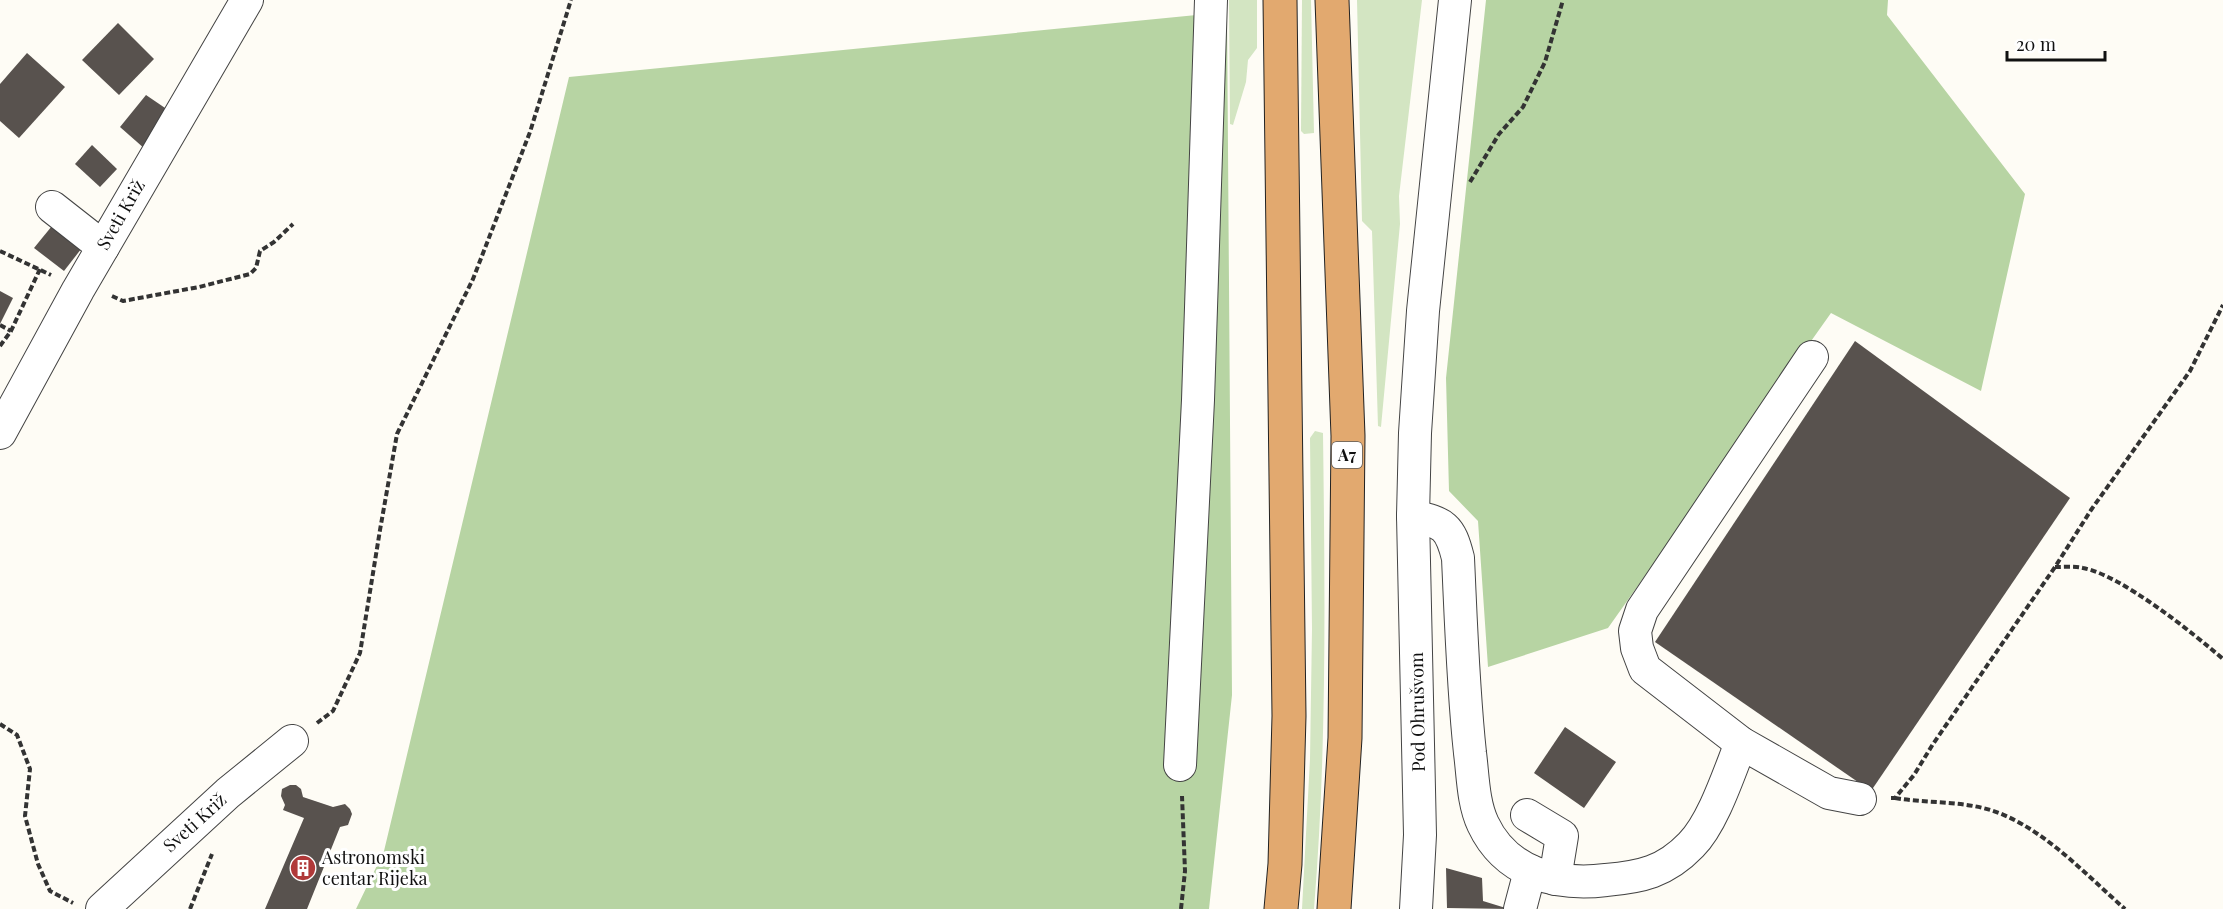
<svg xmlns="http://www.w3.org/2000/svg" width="2223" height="909" viewBox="0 0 2223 909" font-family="'Playfair Display',serif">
	<rect width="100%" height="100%" fill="#fefcf5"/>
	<!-- green -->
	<g fill="#d3e5c2">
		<polygon points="1229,0 1257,0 1257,48 1248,60 1246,82 1233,125 1230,124"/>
		<polygon points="1302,0 1311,0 1314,133 1304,134 1301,131"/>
		<polygon points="1357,0 1422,0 1399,196 1400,224 1381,427 1378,426 1372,231 1362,221"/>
		<path d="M 1315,431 L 1323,433 C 1325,591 1327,750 1314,909 L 1302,909 L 1310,759 L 1312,629 L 1310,438 Z"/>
	</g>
	<!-- forest -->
	<g fill="#b7d4a3">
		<polygon points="1486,0 1888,0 1887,15 2025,194 1981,391 1831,313 1608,628 1488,667 1478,521 1449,491 1446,378"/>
		<polygon points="1227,12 1232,695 1209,909 356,909 384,851 569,77"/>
	</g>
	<!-- building -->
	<g fill="#58524e">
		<polygon points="118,23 154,59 119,95 82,60"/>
		<polygon points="27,53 65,87 19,138 0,121 0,84"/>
		<polygon points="146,95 168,110 145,149 120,127"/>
		<polygon points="92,145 117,169 100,187 75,164"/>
		<polygon points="56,221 85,244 64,271 34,248"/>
		<polygon points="0,291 13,298 0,324"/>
		<polygon points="1855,341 2070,498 1871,791 1655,642"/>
		<polygon points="1565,727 1616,762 1584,808 1534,773"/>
		<polygon points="290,785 296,785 301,789 303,797 333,807 345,804 350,809 352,814 348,825 340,827 307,909 265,909 304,818 283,810 285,805 281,796 282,789"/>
		<polygon points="1446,868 1482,878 1483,901 1509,909 1447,908"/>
	</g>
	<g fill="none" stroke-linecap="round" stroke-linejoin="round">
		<!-- minor casing -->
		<g stroke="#444" stroke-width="34">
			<g id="minor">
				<polyline points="52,207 103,247"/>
				<polyline points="1812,357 1642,610 1635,631 1637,648 1645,669 1741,743 1829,793 1860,799"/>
				<polyline points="0,433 78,290 247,0"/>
				<path d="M 1413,516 C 1444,523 1450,526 1458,558 C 1461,623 1463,688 1470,753 C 1473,776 1473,803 1483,824 C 1506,873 1556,886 1606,880 C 1641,877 1665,872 1691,845 C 1713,823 1729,773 1741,743"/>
				<polyline points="1180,765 1198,400 1211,0"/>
				<polyline points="1527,815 1562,836 1555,879"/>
				<polyline points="102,909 228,793 292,741"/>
				<polyline points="1416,909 1420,835 1413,516 1415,433 1423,311 1455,0"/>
				<polyline points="1520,909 1530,871"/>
			</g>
		</g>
		<!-- highway casing -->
		<g stroke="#222" stroke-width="35">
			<g id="highway">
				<polyline points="1280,0 1289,716 1285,864 1281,909"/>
				<polyline points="1332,0 1348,436 1345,738 1334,909"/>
			</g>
		</g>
		<!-- path -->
		<g stroke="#333" stroke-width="4" stroke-dasharray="6 3" stroke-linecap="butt">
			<polyline points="1470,182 1499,134 1523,107 1545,62 1563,0"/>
			<polyline points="0,251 51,275"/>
			<polyline points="112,296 123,301 199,287 250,274 256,268 260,251 274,242 293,224"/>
			<polyline points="0,325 11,331"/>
			<polyline points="0,346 11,331 40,269"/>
			<path d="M 2055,567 C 2064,567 2075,566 2083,568 C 2121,575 2193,633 2223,659"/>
			<polyline points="317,723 333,711 360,653 380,530 397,434 473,279 530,132 571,0"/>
			<polyline points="0,724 17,735 30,769 25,816 38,864 50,891 73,903"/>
			<polyline points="1891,798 1895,798 1914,775 1933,744 2055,567 2091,510 2190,371 2223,305"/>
			<path d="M 1895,798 C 1924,803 1954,801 1983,808 C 2037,821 2084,873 2125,909"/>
			<polyline points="190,909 212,854"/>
			<polyline points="1181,909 1185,871 1182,796"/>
		</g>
		<!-- minor -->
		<use href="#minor" stroke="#fff" stroke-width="32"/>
		<!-- highway -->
		<use href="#highway" stroke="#e2a96f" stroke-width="33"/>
	</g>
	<!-- icons -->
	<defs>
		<g id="building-disc" transform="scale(1.35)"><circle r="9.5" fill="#b03939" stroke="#fff"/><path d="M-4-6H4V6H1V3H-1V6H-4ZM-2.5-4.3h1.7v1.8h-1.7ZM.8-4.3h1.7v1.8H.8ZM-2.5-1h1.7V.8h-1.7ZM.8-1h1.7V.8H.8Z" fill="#fff"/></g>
	</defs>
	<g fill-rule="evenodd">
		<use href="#building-disc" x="303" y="868"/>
	</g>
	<g text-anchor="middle" stroke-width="6" stroke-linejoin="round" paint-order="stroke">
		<!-- shield labels -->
		<rect fill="#fff" stroke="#585858" stroke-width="1.5" x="1332" y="442" width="30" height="26" rx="4.5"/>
		<g font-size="16" font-weight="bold" fill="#111">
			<text x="1347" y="461">A7</text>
		</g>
		<!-- street labels -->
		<g font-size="18" fill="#111" stroke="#fff">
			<text transform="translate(121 215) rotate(-60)" y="6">Sveti Križ</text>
			<text transform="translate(1418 712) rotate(-91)" y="6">Pod Ohrušvom</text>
			<text transform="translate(195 823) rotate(-42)" y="6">Sveti Križ</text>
		</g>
		<!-- poi labels -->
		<g font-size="18" fill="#111" stroke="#fff" text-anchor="start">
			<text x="322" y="864">Astronomski<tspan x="322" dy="21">centar Rijeka</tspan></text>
		</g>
	</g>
	<!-- scale -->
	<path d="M2007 51v9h98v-9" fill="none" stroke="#111111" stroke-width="3"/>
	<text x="2016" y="51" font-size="18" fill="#111111" stroke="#ffffff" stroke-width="4.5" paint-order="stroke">20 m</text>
</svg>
